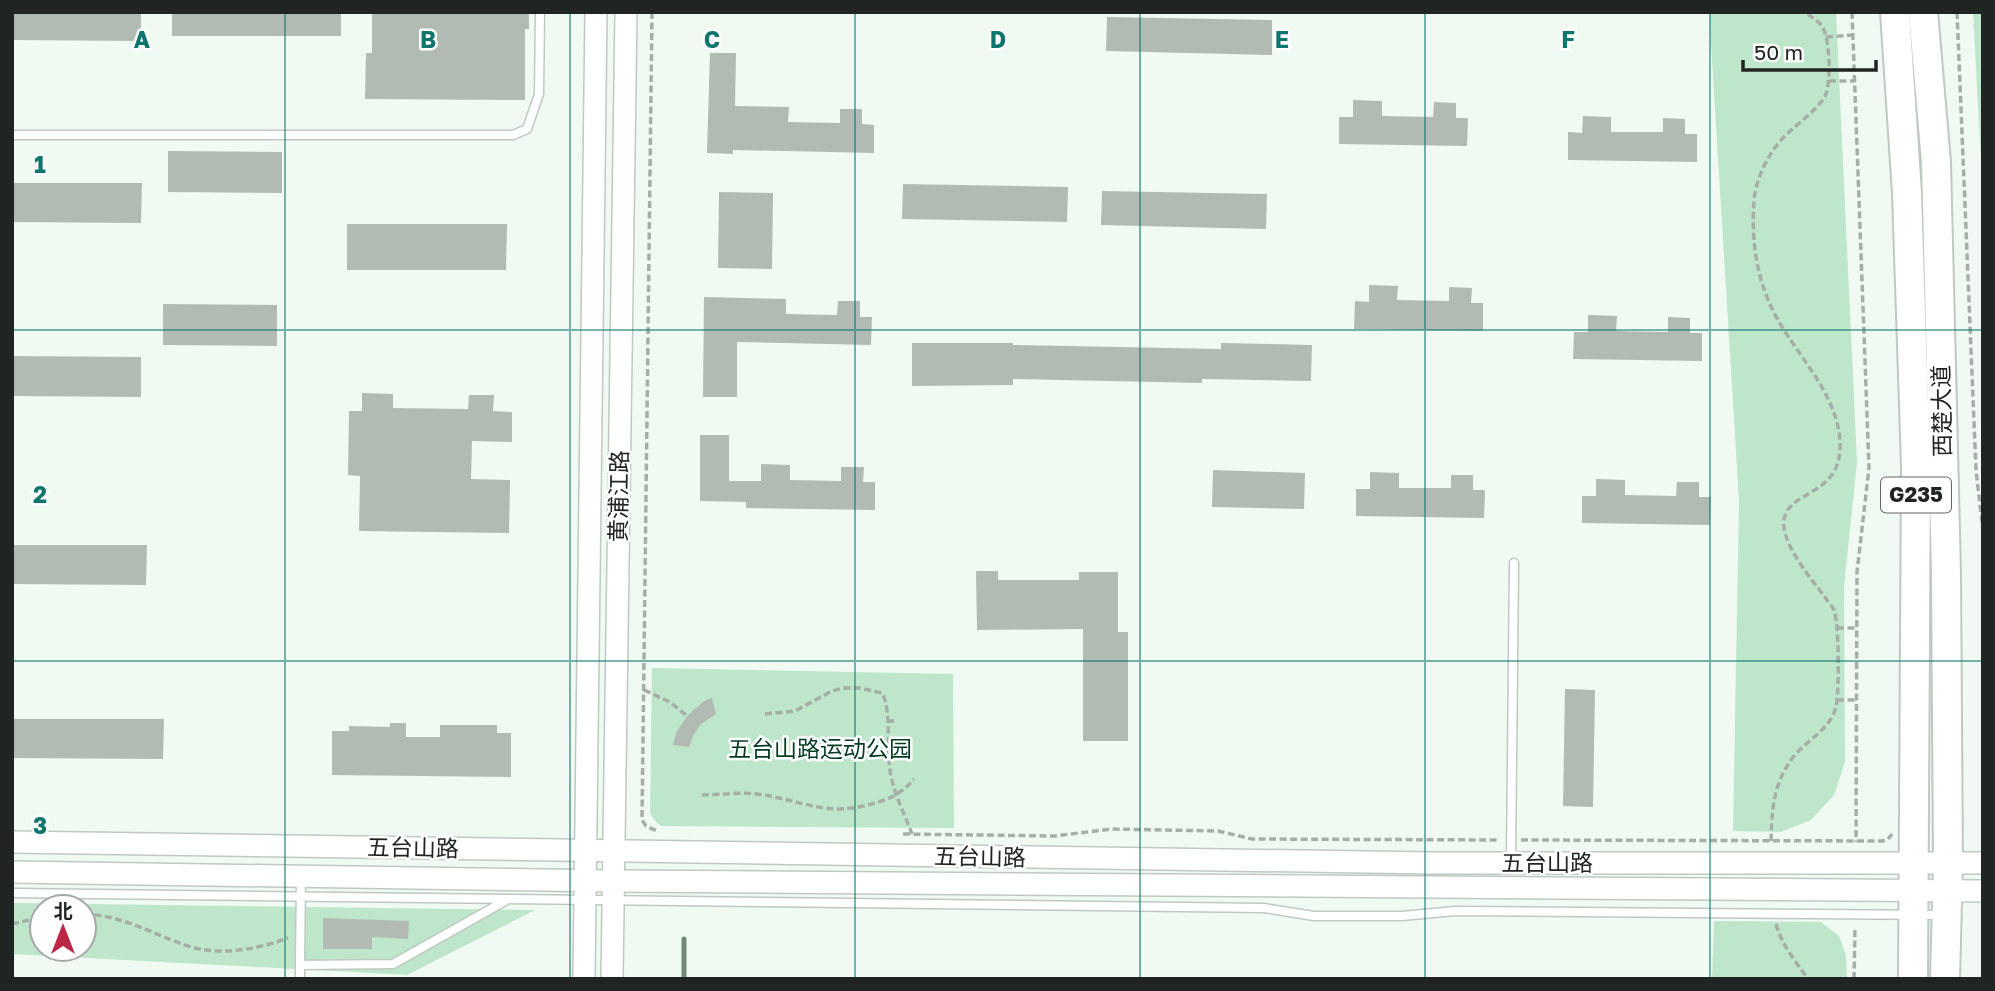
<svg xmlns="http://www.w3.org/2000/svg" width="1995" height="991" viewBox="0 0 1995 991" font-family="'Golos Text','Noto Sans SC',sans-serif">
	<rect width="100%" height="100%" fill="#f0faf2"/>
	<!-- green -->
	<g fill="#bde6ca" fill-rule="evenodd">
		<polygon points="1709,12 1836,12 1857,462 1844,587 1845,762 1834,795 1811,820 1781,832 1733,831 1739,500"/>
		<polygon points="1973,12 1983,12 1983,197"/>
		<polygon points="652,668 953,674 954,828 661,826 655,821 650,813"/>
		<path d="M 12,903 L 535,910 L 407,975 L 12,954 ZM 42,907 L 84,907 L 84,949 L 42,949 Z"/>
		<polygon points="1714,921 1821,922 1839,936 1846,955 1847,979 1712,979"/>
	</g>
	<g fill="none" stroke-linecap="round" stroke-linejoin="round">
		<!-- stream -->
		<polyline stroke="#6c8b76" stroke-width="5" points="684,939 684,979"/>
	</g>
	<!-- building -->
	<g fill="#b1bbb4">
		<polygon points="12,12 141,12 141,41 12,40"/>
		<rect x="172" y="12" width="169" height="24"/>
		<polygon points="372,12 529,12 529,29 525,29 525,100 365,99 366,53 372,53"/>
		<polygon points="1107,17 1272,20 1272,55 1106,51"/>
		<polygon points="710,53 736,53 735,106 789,107 788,122 840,123 840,109 862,109 862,124 874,125 874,153 733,150 733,154 707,153"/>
		<polygon points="1353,100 1382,101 1382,116 1433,117 1434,102 1456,103 1456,118 1468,118 1467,146 1339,144 1339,117 1353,117"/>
		<polygon points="1583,116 1611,117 1611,132 1663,132 1663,118 1685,119 1685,134 1697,134 1697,162 1568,160 1568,132 1582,133"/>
		<polygon points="168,151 282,152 282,193 168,192"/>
		<polygon points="12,183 142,183 141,223 12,222"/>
		<polygon points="903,184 1068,187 1067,222 902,219"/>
		<polygon points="1102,191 1267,194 1266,229 1101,225"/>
		<polygon points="719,192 773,193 772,269 718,268"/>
		<polygon points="347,224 507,224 506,270 347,270"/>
		<polygon points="1369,285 1398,286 1397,300 1449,301 1449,287 1472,288 1471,303 1483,303 1483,331 1354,329 1355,301 1369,302"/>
		<polygon points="704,297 786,299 786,314 837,315 838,301 860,301 860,317 872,317 871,345 737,342 737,397 703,397"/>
		<polygon points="163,304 277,305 277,346 163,345"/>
		<polygon points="1588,315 1617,316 1616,331 1668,332 1668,317 1690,318 1690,333 1702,333 1702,361 1573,359 1574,332 1588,332"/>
		<polygon points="912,343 1013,343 1013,345 1221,349 1221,343 1312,345 1311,381 1202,379 1202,383 1013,379 1013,385 912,386"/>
		<polygon points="12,356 141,357 141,397 12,396"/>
		<polygon points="362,393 393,394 393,408 468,409 469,395 494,395 493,411 512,412 512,442 472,441 471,479 510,480 509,533 359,531 360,476 348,475 349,411 362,411"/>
		<polygon points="700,435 729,435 729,481 761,481 761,464 790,465 790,480 841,481 841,467 864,467 863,482 875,482 875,510 746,508 746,502 700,501"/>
		<polygon points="1213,470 1305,473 1304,509 1212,507"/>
		<polygon points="1370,472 1399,473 1399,488 1451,488 1451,475 1473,475 1473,490 1485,490 1484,518 1356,516 1356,489 1370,489"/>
		<polygon points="1596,479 1625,480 1625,495 1676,496 1677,482 1699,482 1699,497 1711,497 1710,525 1582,523 1582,496 1596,496"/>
		<polygon points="12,545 147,545 146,585 12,584"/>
		<polygon points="976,571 998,571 998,580 1079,580 1079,572 1118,572 1118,632 1128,632 1128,741 1083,741 1083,629 977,630"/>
		<polygon points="1565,689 1595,690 1593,807 1563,806"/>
		<polygon points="712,698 716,714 701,724 694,734 689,747 673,745 676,733 687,716 704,701"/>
		<polygon points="12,719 164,719 163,759 12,758"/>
		<polygon points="390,723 406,723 406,737 440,737 440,725 497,725 497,733 511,733 511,777 332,775 332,731 349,731 349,726 390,727"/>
		<polygon points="323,918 409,921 408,939 372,937 372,949 323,949"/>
	</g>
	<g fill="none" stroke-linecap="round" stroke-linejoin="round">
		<!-- lane casing -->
		<g stroke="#bfc9c2" stroke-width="11">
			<g id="lane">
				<polyline points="12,135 513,135 527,129 539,94 540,12"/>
				<polyline points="1511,860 1514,563"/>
				<polyline points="301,879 300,965 393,964 505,901"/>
				<polyline points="12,893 1264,908 1314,916 1402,916 1455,911 1944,915"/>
				<polyline points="300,965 300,979"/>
			</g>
		</g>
		<!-- secondary casing -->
		<g stroke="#bfc9c2" stroke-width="24">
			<g id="secondary">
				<polyline points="12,842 1432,863 1983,863"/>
				<polyline points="12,872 614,881 1983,891"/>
				<polyline points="584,979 596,12"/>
				<polyline points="612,979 626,12"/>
			</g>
		</g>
		<!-- highway casing -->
		<g stroke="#bfc9c2" stroke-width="32">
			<g id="highway">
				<polyline points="1895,12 1907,193 1916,466 1913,979"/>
				<polyline points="1923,12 1936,162 1946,573 1948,864 1945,979"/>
			</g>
		</g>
		<!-- path -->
		<g stroke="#a6aea8" stroke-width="3.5" stroke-dasharray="7 3.5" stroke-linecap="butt">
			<polyline points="652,12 642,820 646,826 657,831"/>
			<polyline points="1852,12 1869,468 1857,572 1856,842"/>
			<polyline points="1957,12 1976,470 1983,531"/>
			<polyline points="1826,37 1852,35"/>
			<polyline points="1829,81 1855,81"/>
			<polyline points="1837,628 1856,628"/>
			<polyline points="644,690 670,702 687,716"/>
			<polyline points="1837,700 1856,700"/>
			<path d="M 765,714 L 795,711 L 832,691 L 843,688 L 860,688 L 882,693 C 892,710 886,753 891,776 C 895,796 905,815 912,834"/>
			<polyline points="887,721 894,721"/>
			<path d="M 702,795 C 720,795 739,792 756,794 C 805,800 827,819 878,802 C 893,798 904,791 914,779"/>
			<polyline points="903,834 1054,836 1112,829 1218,831 1252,839 1499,840"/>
			<polyline points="1521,840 1882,841 1888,839 1892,834"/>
			<path d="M 1771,841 C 1772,809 1773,783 1794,756 C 1810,737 1835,727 1837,700 C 1839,684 1839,622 1834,610 C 1832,606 1827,601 1825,597 C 1811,579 1780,542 1784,519 C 1790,490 1838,496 1840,449 C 1842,401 1802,361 1779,322 C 1757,283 1751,245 1754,200 C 1756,179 1768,154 1782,139 C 1795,125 1813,114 1824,98 C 1832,87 1830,37 1822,26 C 1818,21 1811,17 1806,12"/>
			<path d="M 84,914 C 120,915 149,932 182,944 C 216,957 255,950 288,938"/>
			<polyline points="12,924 42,917"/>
			<path d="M 1776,924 C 1781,944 1796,962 1808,979"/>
			<polyline points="1854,979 1855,927"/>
		</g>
		<!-- lane -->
		<use href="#lane" stroke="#fff" stroke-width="8"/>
		<!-- secondary -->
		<use href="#secondary" stroke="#fff" stroke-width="21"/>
		<!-- highway -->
		<use href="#highway" stroke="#fff" stroke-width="28"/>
	</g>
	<!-- grid -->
	<path fill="none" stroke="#0f766e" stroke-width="2" stroke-opacity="0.55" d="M 285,12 L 285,979M 570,12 L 570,979M 855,12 L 855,979M 1140,12 L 1140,979M 1425,12 L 1425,979M 1710,12 L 1710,979M 12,330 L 1983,330M 12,661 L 1983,661"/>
	<g text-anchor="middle" stroke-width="5" stroke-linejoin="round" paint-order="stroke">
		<!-- shield labels -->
		<rect fill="#fff" stroke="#636664" stroke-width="2" x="1881" y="477.5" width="70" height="35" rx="5"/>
		<g font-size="21" font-weight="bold" fill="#202422">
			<text x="1916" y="502">G235</text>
		</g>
		<!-- street labels -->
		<g font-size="23" fill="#202422" stroke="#fff">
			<text transform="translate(1942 411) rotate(-91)" y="8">西楚大道</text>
			<text transform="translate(619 496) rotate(-89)" y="8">黄浦江路</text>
			<text transform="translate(413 848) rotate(1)" y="8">五台山路</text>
			<text transform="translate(980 857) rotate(1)" y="8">五台山路</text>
			<text x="1547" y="871">五台山路</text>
		</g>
		<!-- park labels -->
		<g font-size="23" fill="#033b1f" stroke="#fff">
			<text x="820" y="757">五台山路运动公园</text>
		</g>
	</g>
	<g font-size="23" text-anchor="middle" font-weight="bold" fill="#0f766e" stroke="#fff" stroke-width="5" stroke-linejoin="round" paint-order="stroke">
		<text x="142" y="48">A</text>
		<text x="428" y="48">B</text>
		<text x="712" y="48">C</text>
		<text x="998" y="48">D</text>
		<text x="1282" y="48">E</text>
		<text x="1568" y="48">F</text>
		<text x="40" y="173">1</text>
		<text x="40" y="503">2</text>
		<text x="40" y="834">3</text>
	</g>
	<!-- border -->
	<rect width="1995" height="991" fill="none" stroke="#202422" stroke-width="28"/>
	<!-- north arrow -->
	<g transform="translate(63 928)"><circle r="33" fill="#ffffff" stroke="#a6a7a7" stroke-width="2"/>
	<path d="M0-5L12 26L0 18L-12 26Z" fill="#b92744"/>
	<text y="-10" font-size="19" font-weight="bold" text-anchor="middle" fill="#202422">北</text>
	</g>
	<!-- scale -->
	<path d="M1743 60v10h133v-10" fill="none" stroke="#202422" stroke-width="3.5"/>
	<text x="1754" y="60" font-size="21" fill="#202422" stroke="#ffffff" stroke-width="5" paint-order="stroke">50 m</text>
</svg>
